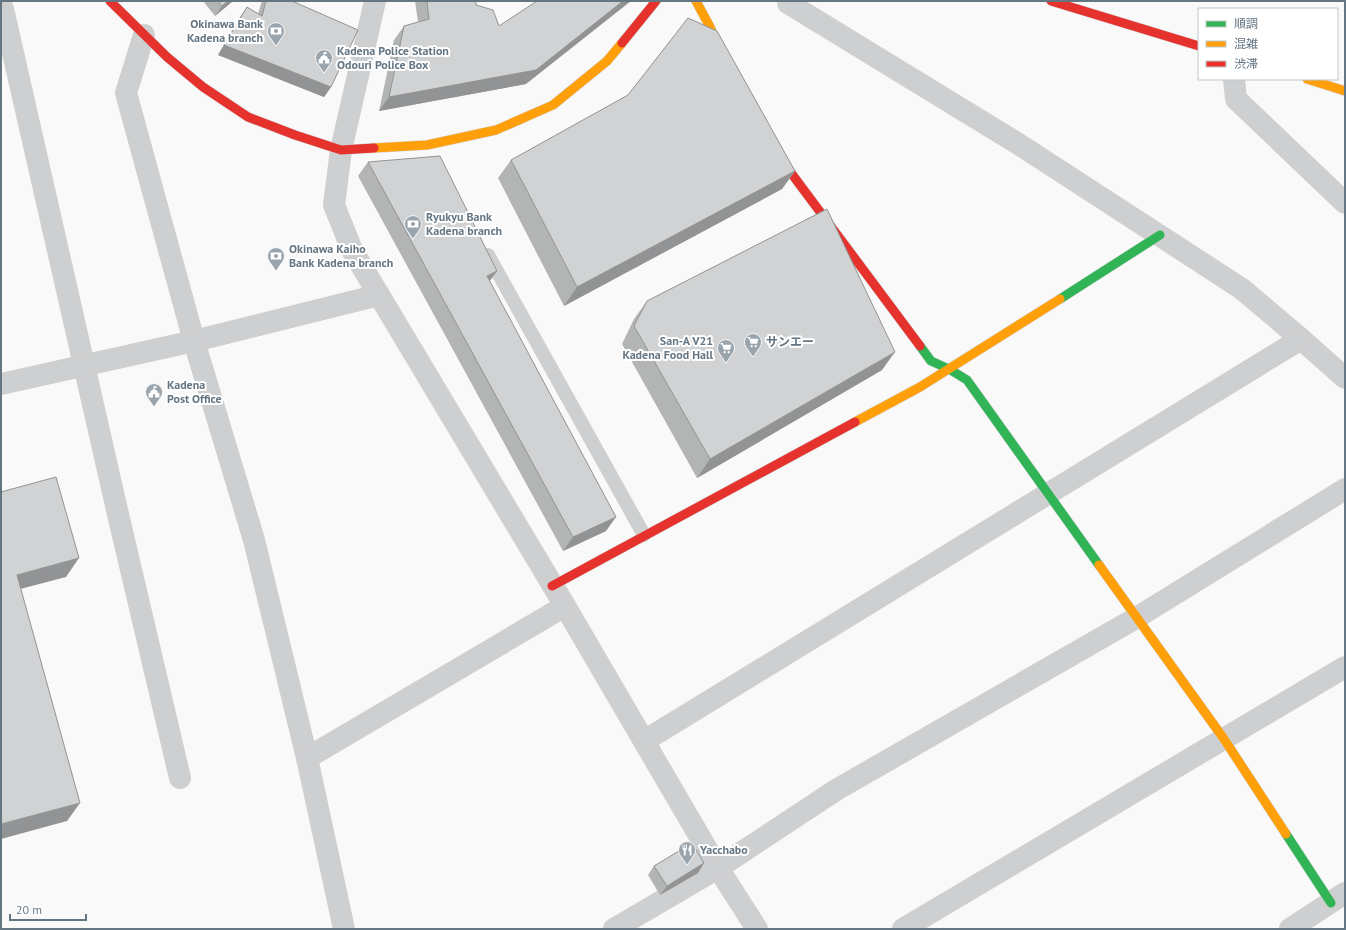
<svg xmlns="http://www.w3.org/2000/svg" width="1346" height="930" viewBox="0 0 1346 930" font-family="'PT Sans','Noto Sans JP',sans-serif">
	<rect width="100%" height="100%" fill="#f9f9f9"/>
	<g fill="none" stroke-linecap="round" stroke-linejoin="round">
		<!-- fast casing -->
		<g stroke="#d5d6d7" stroke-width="10">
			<g id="fast">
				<polyline points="1060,299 1160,235"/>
				<polyline points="920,346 931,361 949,369 967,380 1099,565"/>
				<polyline points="1286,834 1331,903"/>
			</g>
		</g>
		<!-- slow casing -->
		<g stroke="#d5d6d7" stroke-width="10">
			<g id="slow">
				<polyline points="696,1 710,27 722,56"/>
				<polyline points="1307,79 1345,91"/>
				<polyline points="374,148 427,145 496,130 553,105 607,61 622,43"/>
				<polyline points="855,422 920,387 1060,299"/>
				<polyline points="1099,565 1224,739 1286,834"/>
			</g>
		</g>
		<!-- jam casing -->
		<g stroke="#d5d6d7" stroke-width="10">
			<g id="jam">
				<polyline points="110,1 167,57 203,87 248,117 295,135 341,150 374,148"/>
				<polyline points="1051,1 1199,46"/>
				<polyline points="622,43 656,1"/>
				<polyline points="774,150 920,346"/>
				<polyline points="552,586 855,422"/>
			</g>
		</g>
		<!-- lane -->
		<polyline stroke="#cecfd0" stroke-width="14" points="488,255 644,535"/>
		<!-- street -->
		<g stroke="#cecfd0" stroke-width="22">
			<polyline points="375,1 341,150 334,205 352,250 379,295 565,606 718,868 757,929"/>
			<polyline points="788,1 788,3 1017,143 1242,289 1301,339 1345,378"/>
			<polyline points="1,8 3,9 117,510 180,778"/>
			<polyline points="144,35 126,93 194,341 379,295"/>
			<polyline points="1234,79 1236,99 1345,203"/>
			<polyline points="1,384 194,341 254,540 307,758 344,929"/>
			<polyline points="644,741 1301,339"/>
			<polyline points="307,758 565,606"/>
			<polyline points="614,929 718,868 836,790 1136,618 1345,489"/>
			<polyline points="903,929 1345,667"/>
			<polyline points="1290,929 1345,893"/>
		</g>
		<!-- fast -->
		<use href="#fast" stroke="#30b455" stroke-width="9"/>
		<!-- slow -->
		<use href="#slow" stroke="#ff9f0a" stroke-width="9"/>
		<!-- jam -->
		<use href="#jam" stroke="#e5322d" stroke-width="9"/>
	</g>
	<!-- wall -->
	<g fill="#b3b5b5">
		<polygon points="203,1 233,1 215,16"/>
		<polygon points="262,1 292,1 331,87 324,97 218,55 240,17 247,7 258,14"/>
		<polygon points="415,1 476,1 476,5 499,26 526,84 379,111 394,40 404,26 418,22"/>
		<polygon points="511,160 795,171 782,189 564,306 498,178"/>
		<polygon points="368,162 490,281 606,531 563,551 358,176"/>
		<polygon points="647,301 882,370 697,478 622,344 634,319"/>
		<polygon points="704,863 698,873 660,895 648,875 654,866"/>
	</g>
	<!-- shaded-wall -->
	<g fill="#929394">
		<polygon points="228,1 233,1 215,16 222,6"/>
		<polygon points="623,1 631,1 526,84 379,111 389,97"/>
		<polygon points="224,45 331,87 324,97 218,55"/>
		<polygon points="795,171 782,189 564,306 577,287"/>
		<polygon points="497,271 487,285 487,276"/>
		<polygon points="895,352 882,370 697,478 710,459"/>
		<polygon points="616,517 606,531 563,551 573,537"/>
		<polygon points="79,558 66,577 5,593 17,575"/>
		<polygon points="80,803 67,821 1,839 1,824"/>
		<polygon points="704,863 698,873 660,895 667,886"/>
	</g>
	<!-- building -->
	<g fill="#d0d2d3" stroke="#929394">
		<polygon points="218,1 228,1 222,6"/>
		<polygon points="266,1 292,1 358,30 331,87 224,45 247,7 262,16"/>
		<polygon points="427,1 476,1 476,5 493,10 499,26 537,1 623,1 536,70 389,97 404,26 429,19"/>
		<polygon points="688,18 717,31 795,171 577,287 511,160 628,95"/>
		<polygon points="440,156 497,271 487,276 616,517 573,537 368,162"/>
		<polygon points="827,209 895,352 710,459 634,326 647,301"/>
		<polygon points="56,477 79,558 17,575 80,803 1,824 1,492"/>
		<polygon points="692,843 704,863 667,886 654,866"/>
	</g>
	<!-- icons -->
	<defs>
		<g id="bank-pin" transform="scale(0.9)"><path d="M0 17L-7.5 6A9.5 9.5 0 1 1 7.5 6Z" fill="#99a4ac" stroke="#fff"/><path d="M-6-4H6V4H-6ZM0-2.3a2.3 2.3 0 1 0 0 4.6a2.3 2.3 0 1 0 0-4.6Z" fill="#fff"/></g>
		<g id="civic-pin" transform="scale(0.9)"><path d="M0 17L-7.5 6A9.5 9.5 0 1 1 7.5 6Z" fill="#99a4ac" stroke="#fff"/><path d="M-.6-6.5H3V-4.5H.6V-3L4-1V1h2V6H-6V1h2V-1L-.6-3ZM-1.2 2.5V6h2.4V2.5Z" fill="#fff"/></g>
		<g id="supermarket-pin" transform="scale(0.9)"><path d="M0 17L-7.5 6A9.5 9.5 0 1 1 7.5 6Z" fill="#99a4ac" stroke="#fff"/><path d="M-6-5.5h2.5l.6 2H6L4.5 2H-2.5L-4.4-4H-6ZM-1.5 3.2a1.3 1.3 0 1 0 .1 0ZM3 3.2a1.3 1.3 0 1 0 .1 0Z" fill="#fff"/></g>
		<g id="restaurant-pin" transform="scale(0.9)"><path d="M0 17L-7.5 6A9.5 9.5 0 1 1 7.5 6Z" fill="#99a4ac" stroke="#fff"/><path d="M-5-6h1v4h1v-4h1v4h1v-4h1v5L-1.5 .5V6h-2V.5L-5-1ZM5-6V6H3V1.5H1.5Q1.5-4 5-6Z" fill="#fff"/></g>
	</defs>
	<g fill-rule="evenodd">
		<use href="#bank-pin" x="276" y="31"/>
		<use href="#civic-pin" x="324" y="58"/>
		<use href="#bank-pin" x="413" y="224"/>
		<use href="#bank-pin" x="276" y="256"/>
		<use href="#supermarket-pin" x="753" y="342"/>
		<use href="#supermarket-pin" x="726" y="348"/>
		<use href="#civic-pin" x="154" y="392"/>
		<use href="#restaurant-pin" x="687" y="850"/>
	</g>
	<g text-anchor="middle" stroke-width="4" stroke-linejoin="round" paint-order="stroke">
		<!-- poi labels -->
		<g font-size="12" font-weight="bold" fill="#657683" stroke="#fff" text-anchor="start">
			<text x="263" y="28" text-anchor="end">Okinawa Bank<tspan x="263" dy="14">Kadena branch</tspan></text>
			<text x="337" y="55">Kadena Police Station<tspan x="337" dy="14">Odouri Police Box</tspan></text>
			<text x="426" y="221">Ryukyu Bank<tspan x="426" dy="14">Kadena branch</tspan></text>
			<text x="289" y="253">Okinawa Kaiho<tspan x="289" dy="14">Bank Kadena branch</tspan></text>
			<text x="713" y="345" text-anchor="end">San-A V21<tspan x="713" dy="14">Kadena Food Hall</tspan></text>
			<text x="766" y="346">サンエー</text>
			<text x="167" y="389">Kadena<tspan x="167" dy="14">Post Office</tspan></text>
			<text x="700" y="854">Yacchabo</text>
		</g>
	</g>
	<!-- border -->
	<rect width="1346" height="930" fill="none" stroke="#657683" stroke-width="4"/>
	<!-- legend -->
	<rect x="1198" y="8" width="140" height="72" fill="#ffffff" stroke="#c1c8cd"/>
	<rect x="1206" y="21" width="20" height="6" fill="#30b455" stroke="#c1c8cd"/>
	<text x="1234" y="28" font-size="12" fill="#657683">順調</text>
	<rect x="1206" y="41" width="20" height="6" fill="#ff9f0a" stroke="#c1c8cd"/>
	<text x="1234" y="48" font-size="12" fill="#657683">混雑</text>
	<rect x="1206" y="61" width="20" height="6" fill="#e5322d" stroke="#c1c8cd"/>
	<text x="1234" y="68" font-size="12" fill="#657683">渋滞</text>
	<!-- scale -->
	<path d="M10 914v6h76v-6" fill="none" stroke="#657683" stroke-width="2"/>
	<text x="16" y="914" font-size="12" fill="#657683" stroke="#ffffff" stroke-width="3" paint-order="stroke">20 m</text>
</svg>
